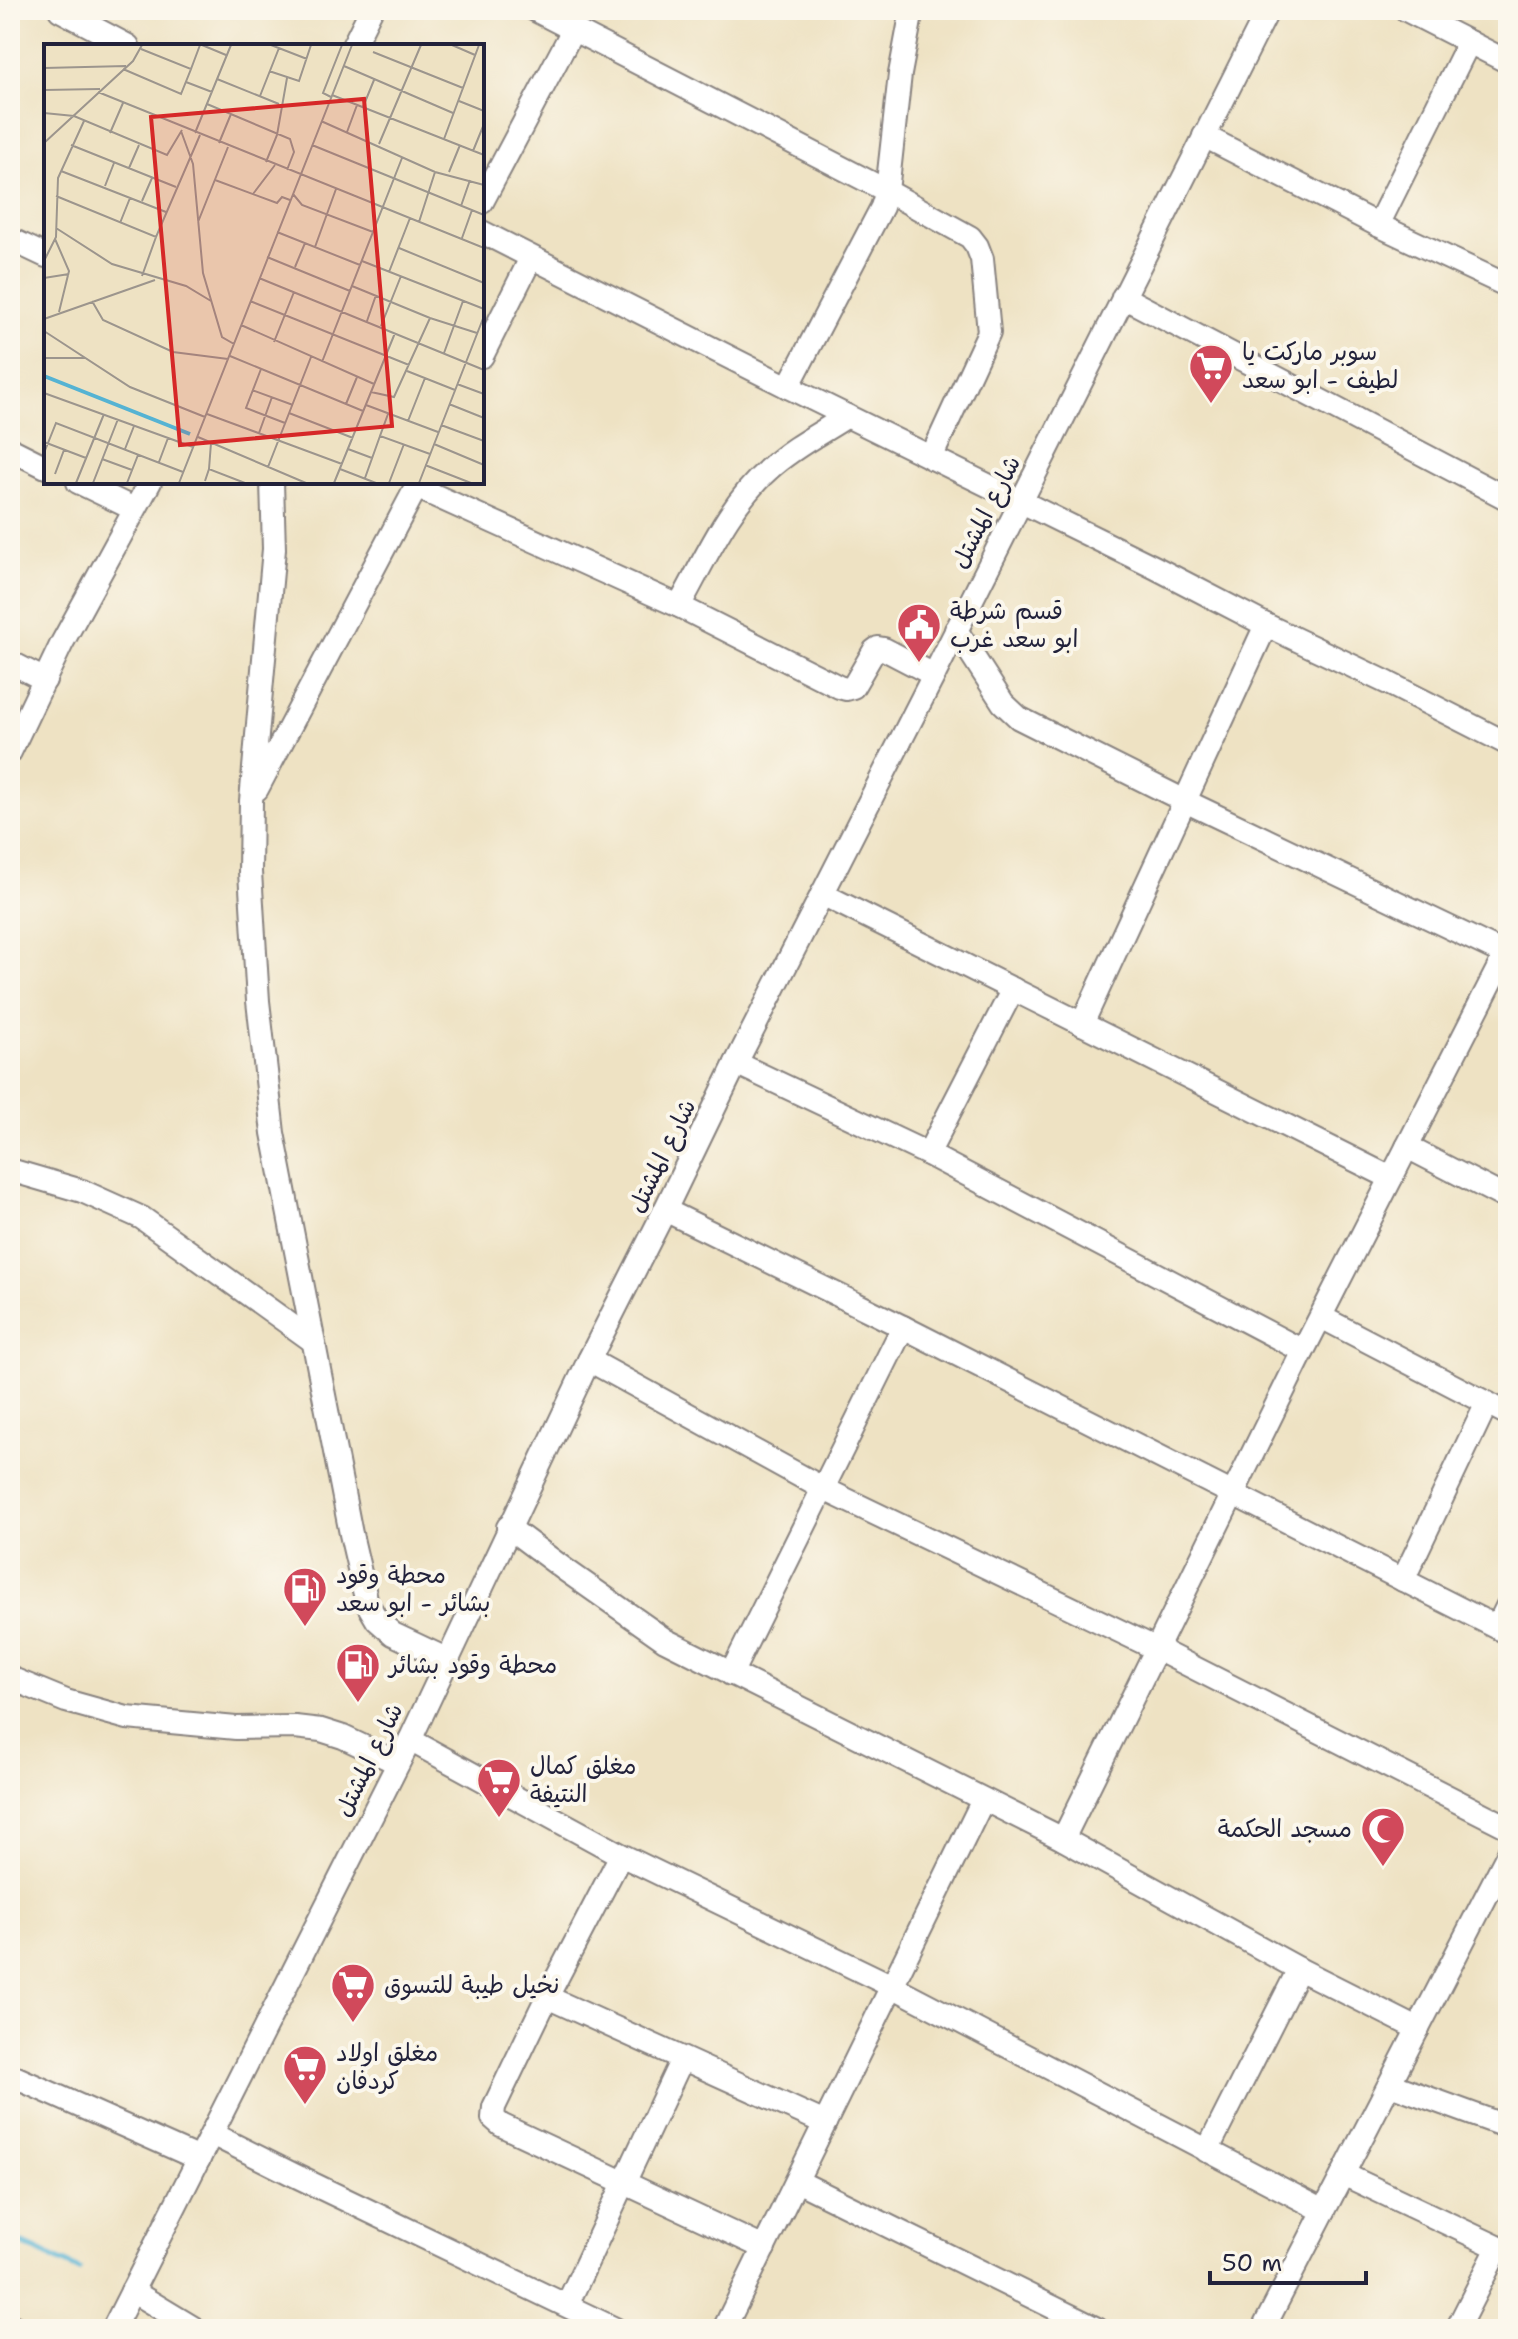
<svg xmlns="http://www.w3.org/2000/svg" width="1518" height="2339" viewBox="0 0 1518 2339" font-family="'Shantell Sans','Playpen Sans Arabic',sans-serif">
	<rect width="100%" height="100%" fill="#fbf7ec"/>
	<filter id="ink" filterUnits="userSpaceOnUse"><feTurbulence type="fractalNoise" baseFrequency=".0125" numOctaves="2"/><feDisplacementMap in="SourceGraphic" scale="16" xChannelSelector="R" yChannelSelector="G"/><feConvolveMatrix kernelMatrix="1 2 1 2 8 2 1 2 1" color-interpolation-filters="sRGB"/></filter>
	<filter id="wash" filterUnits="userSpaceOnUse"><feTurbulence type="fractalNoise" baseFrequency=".006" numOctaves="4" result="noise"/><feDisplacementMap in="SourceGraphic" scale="32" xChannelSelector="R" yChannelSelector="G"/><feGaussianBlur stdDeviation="1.8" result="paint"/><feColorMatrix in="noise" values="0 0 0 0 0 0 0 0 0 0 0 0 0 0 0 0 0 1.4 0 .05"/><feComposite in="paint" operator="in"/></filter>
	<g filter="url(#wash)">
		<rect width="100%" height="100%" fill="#eee2c3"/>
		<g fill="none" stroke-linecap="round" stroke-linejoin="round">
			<!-- stream -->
			<polyline stroke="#55b3d3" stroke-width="6" points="10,2238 79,2270"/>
		</g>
	</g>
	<g filter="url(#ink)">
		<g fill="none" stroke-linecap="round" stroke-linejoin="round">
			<!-- minor casing -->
			<g stroke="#88827f" stroke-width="26">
				<g id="minor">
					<polyline points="60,10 128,46"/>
					<polyline points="535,10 887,191 970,237 977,246 982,259 989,332 931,458"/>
					<polyline points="1406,10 1508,62"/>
					<polyline points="353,46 371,10"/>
					<polyline points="1204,136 1378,225 1508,286"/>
					<polyline points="482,202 573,30"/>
					<polyline points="1378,225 1469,42"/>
					<polyline points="482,232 788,387 1154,567 1266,625 1388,683 1508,744"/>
					<polyline points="10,239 46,256"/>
					<polyline points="1123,297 1508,499"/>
					<polyline points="482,356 531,258"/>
					<polyline points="788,387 882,207 887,191 900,74 912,10"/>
					<polyline points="10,449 46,467"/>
					<polyline points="78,482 134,509"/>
					<polyline points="272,482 274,549 251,801 250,872 258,1001 273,1133 351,1534 367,1603 377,1620 393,1634 446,1659"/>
					<polyline points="416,487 679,606 839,687 846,689 853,687 874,651 878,648 884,649 934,675"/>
					<path d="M 679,606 C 706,558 728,505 770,468 C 793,447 821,433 847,416"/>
					<polyline points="956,630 1003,703 1019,718 1185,801 1505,954"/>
					<polyline points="10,662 45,680"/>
					<polyline points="10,752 62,643 150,482"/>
					<polyline points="257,789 419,482"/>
					<polyline points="822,894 1391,1178"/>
					<polyline points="1082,1024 1266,625"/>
					<polyline points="736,1063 928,1154 1303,1351"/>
					<polyline points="1407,1147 1508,1199"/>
					<polyline points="928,1154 1013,989"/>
					<polyline points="10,1170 82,1191 142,1218 313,1341"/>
					<polyline points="665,1210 903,1327 1508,1633"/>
					<polyline points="1321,1317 1508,1414"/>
					<polyline points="589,1360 824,1489 1157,1649 1508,1827"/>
					<polyline points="508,1527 564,1569 665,1640 1063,1839 1299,1969 1418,2029"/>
					<polyline points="1403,1580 1487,1403"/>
					<polyline points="1497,1627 1508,1605"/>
					<polyline points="731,1674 903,1327"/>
					<polyline points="10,1678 66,1701 127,1718 236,1728 295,1727 321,1730 343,1737 398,1763"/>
					<polyline points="410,1740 621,1855 892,1986 1324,2211"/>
					<polyline points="1063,1839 1303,1351 1508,949"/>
					<polyline points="621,1855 547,1997 494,2107 493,2118 501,2125 764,2248"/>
					<polyline points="547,1997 825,2123"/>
					<polyline points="10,2075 199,2159"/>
					<polyline points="1390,2084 1508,2127"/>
					<polyline points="212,2134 294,2175 615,2329"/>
					<polyline points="1207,2151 1299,1969"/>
					<polyline points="1343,2174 1508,2252"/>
					<polyline points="797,2181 1097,2329"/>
					<polyline points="132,2291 195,2329"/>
					<polyline points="567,2305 682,2059"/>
					<polyline points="10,2325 18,2329"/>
					<polyline points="113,2329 410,1740 589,1360 665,1210 736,1063 934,675 1268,10"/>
					<polyline points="724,2329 983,1800"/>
					<polyline points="1263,2329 1508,1854"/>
					<polyline points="1457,2329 1498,2248"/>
				</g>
			</g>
			<!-- minor -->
			<use href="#minor" stroke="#fff" stroke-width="22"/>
		</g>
	</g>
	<!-- icons -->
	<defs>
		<g id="supermarket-pin" transform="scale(2.3)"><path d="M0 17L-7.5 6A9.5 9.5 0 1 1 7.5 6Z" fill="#d1495b" stroke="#fbf7ec"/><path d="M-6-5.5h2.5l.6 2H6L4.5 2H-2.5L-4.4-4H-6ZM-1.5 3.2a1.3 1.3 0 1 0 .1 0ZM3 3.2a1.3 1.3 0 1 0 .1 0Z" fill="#fff"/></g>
		<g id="civic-pin" transform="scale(2.3)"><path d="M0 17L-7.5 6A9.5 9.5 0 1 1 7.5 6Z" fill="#d1495b" stroke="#fbf7ec"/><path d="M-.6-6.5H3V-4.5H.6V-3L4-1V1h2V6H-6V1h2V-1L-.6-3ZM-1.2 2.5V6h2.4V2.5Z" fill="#fff"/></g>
		<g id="fuel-pin" transform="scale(2.3)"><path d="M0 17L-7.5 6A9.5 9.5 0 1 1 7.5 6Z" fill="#d1495b" stroke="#fbf7ec"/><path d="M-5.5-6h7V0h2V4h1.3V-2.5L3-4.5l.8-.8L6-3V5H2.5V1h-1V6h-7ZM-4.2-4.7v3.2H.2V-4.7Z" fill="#fff"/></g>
		<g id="mosque-pin" transform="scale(2.3)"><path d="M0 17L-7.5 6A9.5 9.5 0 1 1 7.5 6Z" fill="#d1495b" stroke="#fbf7ec"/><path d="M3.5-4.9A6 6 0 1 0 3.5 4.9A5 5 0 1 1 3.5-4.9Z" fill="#fff"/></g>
	</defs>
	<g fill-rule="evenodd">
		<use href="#supermarket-pin" x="1211" y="366"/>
		<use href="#civic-pin" x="919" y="625"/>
		<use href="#fuel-pin" x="305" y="1589"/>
		<use href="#fuel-pin" x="358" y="1665"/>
		<use href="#supermarket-pin" x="499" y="1780"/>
		<use href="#mosque-pin" x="1383" y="1829"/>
		<use href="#supermarket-pin" x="353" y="1985"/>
		<use href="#supermarket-pin" x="305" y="2067"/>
	</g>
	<g text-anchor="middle" stroke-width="8" stroke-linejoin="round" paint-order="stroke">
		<!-- poi labels -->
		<g font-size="24" fill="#22223b" stroke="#fbf7ec" text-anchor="start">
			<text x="1242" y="360">سوبر ماركت يا<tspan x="1242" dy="28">لطيف - ابو سعد</tspan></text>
			<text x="950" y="619">قسم شرطة<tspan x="950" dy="28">ابو سعد غرب</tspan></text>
			<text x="336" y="1583">محطة وقود<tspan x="336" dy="28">بشائر - ابو سعد</tspan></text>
			<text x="389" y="1673">محطة وقود بشائر</text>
			<text x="530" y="1774">مغلق كمال<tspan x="530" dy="28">النتيفة</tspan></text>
			<text x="1352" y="1837" text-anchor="end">مسجد الحكمة</text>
			<text x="384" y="1993">نخيل طيبة للتسوق</text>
			<text x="336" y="2061">مغلق اولاد<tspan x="336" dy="28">كردفان</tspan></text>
		</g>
		<!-- street labels -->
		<g font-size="24" fill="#22223b" stroke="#fbf7ec">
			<text transform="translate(986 512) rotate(-63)" y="8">شارع المشتل</text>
			<text transform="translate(662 1156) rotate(-64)" y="8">شارع المشتل</text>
			<text transform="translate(369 1760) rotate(-64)" y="8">شارع المشتل</text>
		</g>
	</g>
	<!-- overview -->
	<g transform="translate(44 44)">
		<rect width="440" height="440" fill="#eee2c3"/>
		<path fill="none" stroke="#55b3d3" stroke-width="4" d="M 0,332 L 146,390"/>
		<path fill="none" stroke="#9c958d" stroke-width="2" d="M 158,1 L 182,11M 227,1 L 263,15M 408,1 L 431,11M 329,8 L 419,44M 300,22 L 409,69M 0,24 L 82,22M 79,25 L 137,50 L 147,25 L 97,5M 147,25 L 156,1M 225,27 L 255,37 L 267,1M 173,35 L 235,60M 142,38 L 168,48M 0,46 L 56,45M 54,48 L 440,204M 288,51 L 440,111M 216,52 L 235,4M 287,53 L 279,49 L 298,1M 415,57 L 440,67M 163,60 L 246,95 L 250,108 L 243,126M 319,63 L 330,36M 0,69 L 30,72 L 123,111 L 138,86M 277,77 L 391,128 L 440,141M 137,87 L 149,120 L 159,229 L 178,293 L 190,300M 303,88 L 313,61M 66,89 L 79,59M 151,89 L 187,1M 400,95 L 435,1M 0,99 L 89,17 L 98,1M 175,99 L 187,70M 335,100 L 377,1M 27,101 L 132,143M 268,101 L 440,171M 429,107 L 440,80M 222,118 L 233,91 L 243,34M 85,124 L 95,101M 17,127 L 122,168M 405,128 L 416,101M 171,136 L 233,159 L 238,153 L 246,156M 61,142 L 70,119M 209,150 L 231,121M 249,150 L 258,161 L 329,188M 12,152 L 112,193 L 156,91M 98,157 L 108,134M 417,162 L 426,136M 154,178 L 184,103M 375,178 L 391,128M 76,179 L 86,154M 12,184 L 68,220 L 142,242 L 167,257M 233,188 L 316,221M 418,194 L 428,166M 11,195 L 25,227 L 15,268M 271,203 L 292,145M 355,204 L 440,239M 223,213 L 306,247M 0,217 L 12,193 L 14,134 L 40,77M 318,217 L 440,265M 251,223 L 261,199M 345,228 L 366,174M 98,232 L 112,193M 0,234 L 25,230M 215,234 L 440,326M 308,242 L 386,274M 48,257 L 59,276 L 129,308 L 184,315M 206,257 L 365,321M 0,275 L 111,236M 323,277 L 332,251M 197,281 L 330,340M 337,282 L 357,232M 0,287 L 86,343 L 161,373M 230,298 L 250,248M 400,309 L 419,257M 186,312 L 319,367M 0,314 L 41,314M 278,318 L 358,114M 217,325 L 202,364 L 241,379M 363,327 L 411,346M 413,340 L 440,350M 208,346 L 249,361M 327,348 L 350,353 L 386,274 L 433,289M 0,349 L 149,403M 302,360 L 313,333M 405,360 L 440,374M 322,361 L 394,388M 245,369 L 309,394M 163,370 L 298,420M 344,370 L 336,392 L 386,410M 364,377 L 381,334M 397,381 L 440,397M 215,389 L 228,353M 154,393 L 262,439M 0,398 L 42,414M 390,400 L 440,421M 81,405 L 90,382M 304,405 L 328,414M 0,409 L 12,379 L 139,428M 58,415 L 88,426M 115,418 L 124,394M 381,421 L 427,439M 224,423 L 267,313M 165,425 L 167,399M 296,425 L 332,439M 11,430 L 20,406M 321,434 L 336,392M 161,437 L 165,425 L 201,439M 32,439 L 60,370M 49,439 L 74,375M 83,439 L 94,411M 135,439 L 308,1M 290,439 L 351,289M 345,439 L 360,400M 375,439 L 440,272"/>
		<path fill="#d62828" fill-opacity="0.15" stroke="#d62828" stroke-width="4" d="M 320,55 L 348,382 L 136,401 L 107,73 Z"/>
		<rect width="440" height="440" fill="none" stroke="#22223b" stroke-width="4"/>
	</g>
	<!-- margin -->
	<rect width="1518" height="2339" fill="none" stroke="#fbf7ec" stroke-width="40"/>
	<!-- scale -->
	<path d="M1210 2271v12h156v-12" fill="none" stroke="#22223b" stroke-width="4"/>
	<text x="1222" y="2271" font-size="24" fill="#22223b" stroke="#fbf7ec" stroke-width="6" paint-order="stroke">50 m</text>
</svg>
